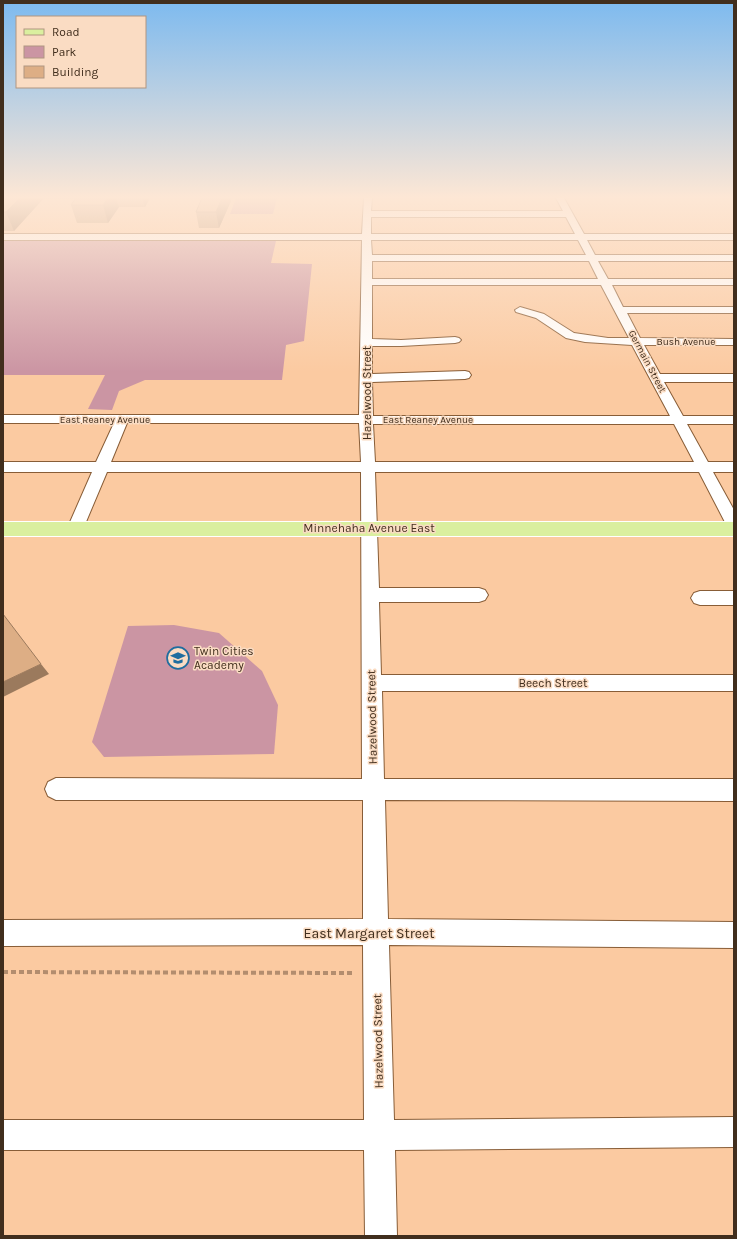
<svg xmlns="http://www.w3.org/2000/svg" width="737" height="1239" viewBox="0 0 737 1239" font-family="Karla,sans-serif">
	<rect width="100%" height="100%" fill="#fbcaa1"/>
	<!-- green -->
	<g fill="#cb95a3">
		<polygon points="236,198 277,198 273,214 230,214"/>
		<polygon points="3,241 276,241 271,263 312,264 304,341 286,345 282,380 145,380 119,391 112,410 88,409 105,375 3,375"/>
		<polygon points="174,625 219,633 262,671 278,705 274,754 104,757 92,742 128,626"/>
	</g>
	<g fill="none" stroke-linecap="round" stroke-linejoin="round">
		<!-- minor casing -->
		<g stroke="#885d37" stroke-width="2">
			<g id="minor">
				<path d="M 364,198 L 372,198 L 371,211 L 563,211 L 556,198 L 564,198 L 584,234 L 734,234 L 734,240 L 587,240 L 595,255 L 734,255 L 734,261 L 598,261 L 608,279 L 734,279 L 734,285 L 612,285 L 623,307 L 734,307 L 734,313 L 627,313 L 640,338 L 734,339 L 734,345 L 644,345 L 660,374 L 734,374 L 734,382 L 664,382 L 683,416 L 734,416 L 734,424 L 687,424 L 708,462 L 734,462 L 734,472 L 713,472 L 734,510 L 734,529 L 728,528 L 699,472 L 375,472 L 379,588 L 479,588 L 485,590 L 488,595 L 485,600 L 479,602 L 379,602 L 381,675 L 734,675 L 734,691 L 382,691 L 384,779 L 734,779 L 734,801 L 385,800 L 388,919 L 734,922 L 734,948 L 389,945 L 394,1120 L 734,1117 L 734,1147 L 395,1150 L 397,1236 L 365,1236 L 364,1150 L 3,1150 L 3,1120 L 364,1120 L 363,945 L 3,946 L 3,920 L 363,919 L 363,800 L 56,800 L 48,796 L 45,789 L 48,782 L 56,778 L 362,779 L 361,472 L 107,472 L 83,529 L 81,533 L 75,535 L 69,533 L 67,529 L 92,472 L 3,472 L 3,462 L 96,462 L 114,423 L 3,423 L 3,415 L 359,415 L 362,240 L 3,240 L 3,234 L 362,234 ZM 371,217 L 566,217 L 575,234 L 371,234 ZM 371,240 L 578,240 L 586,255 L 372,255 ZM 372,261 L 589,261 L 598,279 L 372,279 ZM 372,285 L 601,285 L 629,338 L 608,338 L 574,333 L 544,314 L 520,307 L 515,310 L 516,312 L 536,318 L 566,338 L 585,342 L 632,345 L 670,416 L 373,416 L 372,382 L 465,379 L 469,378 L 471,375 L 469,372 L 465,371 L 372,374 L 372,346 L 401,346 L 455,343 L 459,342 L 461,340 L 459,338 L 455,337 L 401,340 L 372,339 ZM 127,423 L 359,423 L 361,462 L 111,462 ZM 373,424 L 674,424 L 694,462 L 375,462 Z"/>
				<polygon points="700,591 734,591 734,605 700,605 694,603 691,598 694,593"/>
			</g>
		</g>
		<!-- major casing -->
		<g stroke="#fff" stroke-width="2">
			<rect id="major" x="3" y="522" width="731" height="14"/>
		</g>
		<!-- path -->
		<polyline stroke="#b38d6e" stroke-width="4" stroke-dasharray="5 3" stroke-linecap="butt" points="3,972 354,973"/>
		<!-- minor -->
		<use href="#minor" fill="#fff" fill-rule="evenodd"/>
		<!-- major -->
		<use href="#major" fill="#daef9f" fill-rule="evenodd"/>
	</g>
	<!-- wall -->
	<g fill="#be9672">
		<polygon points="3,198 150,198 145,207 119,207 108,223 77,223 71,205 76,199 43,199 14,231 3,231"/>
		<polygon points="231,201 219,228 199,228 196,212"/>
	</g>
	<!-- shaded-wall -->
	<g fill="#9b7a5d">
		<polygon points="20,198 42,198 43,199 14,231 6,212"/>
		<polygon points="108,198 116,198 119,207 108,223 103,205"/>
		<polygon points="142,198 150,198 145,207"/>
		<polygon points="222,198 230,198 231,201 219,228 216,212"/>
		<polygon points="41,664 49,674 3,697 3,682"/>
	</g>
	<!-- building -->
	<g fill="#ddae85" stroke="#9b7a5d">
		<polygon points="4,198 20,198 6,212 3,212 3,199"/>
		<polygon points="76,198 108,198 103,205 71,205"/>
		<polygon points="202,198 222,198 216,212 196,212"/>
		<polygon points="3,614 41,664 3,682"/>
	</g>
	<!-- sky -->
	<linearGradient id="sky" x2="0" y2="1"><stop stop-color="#7dbaef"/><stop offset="0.53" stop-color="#fde7d5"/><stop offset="1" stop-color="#fde7d5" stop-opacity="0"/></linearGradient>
	<rect width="737" height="372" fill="url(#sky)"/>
	<!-- icons -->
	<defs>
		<g id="school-ring" transform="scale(1.15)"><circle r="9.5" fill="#fadcc3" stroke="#1f6d9f" stroke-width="1.5"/><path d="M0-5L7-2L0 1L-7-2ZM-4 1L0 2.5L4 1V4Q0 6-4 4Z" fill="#1f6d9f"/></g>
	</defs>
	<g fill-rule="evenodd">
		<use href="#school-ring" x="178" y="658"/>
	</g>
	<g text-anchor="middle" stroke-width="3" stroke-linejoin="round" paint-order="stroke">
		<!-- far-street labels -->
		<g font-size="10" fill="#412e1d" stroke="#fadcc3">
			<text x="686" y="345">Bush Avenue</text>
			<text transform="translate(648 361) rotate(62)" y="4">Germain Street</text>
			<text x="105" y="423">East Reaney Avenue</text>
			<text x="428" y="423">East Reaney Avenue</text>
		</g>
		<!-- street labels -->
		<g font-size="12" fill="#412e1d" stroke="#fadcc3">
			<text transform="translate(367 393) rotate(-90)" y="4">Hazelwood Street</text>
			<text x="369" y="532">Minnehaha Avenue East</text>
			<text x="553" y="687">Beech Street</text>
			<text transform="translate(372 717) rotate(-91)" y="4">Hazelwood Street</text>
			<text transform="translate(378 1041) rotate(-91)" y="4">Hazelwood Street</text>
		</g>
		<!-- poi labels -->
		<g font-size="12" fill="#412e1d" stroke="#fadcc3" text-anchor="start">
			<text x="194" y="655">Twin Cities<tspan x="194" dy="14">Academy</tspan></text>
		</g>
		<!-- near-street labels -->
		<g font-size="14" fill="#412e1d" stroke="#fadcc3">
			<text x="369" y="938">East Margaret Street</text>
		</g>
	</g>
	<!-- border -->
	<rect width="737" height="1239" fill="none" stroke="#412e1d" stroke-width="8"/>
	<!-- legend -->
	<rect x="16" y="16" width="130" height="72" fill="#fadcc3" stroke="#b09681"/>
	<rect x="24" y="29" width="20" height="6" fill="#daef9f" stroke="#b09681"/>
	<text x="52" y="36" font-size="12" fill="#412e1d">Road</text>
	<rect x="24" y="46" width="20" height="12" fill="#cb95a3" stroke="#b09681"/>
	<text x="52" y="56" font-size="12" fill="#412e1d">Park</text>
	<rect x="24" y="66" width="20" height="12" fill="#ddae85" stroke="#b09681"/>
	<text x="52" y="76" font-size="12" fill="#412e1d">Building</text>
</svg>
